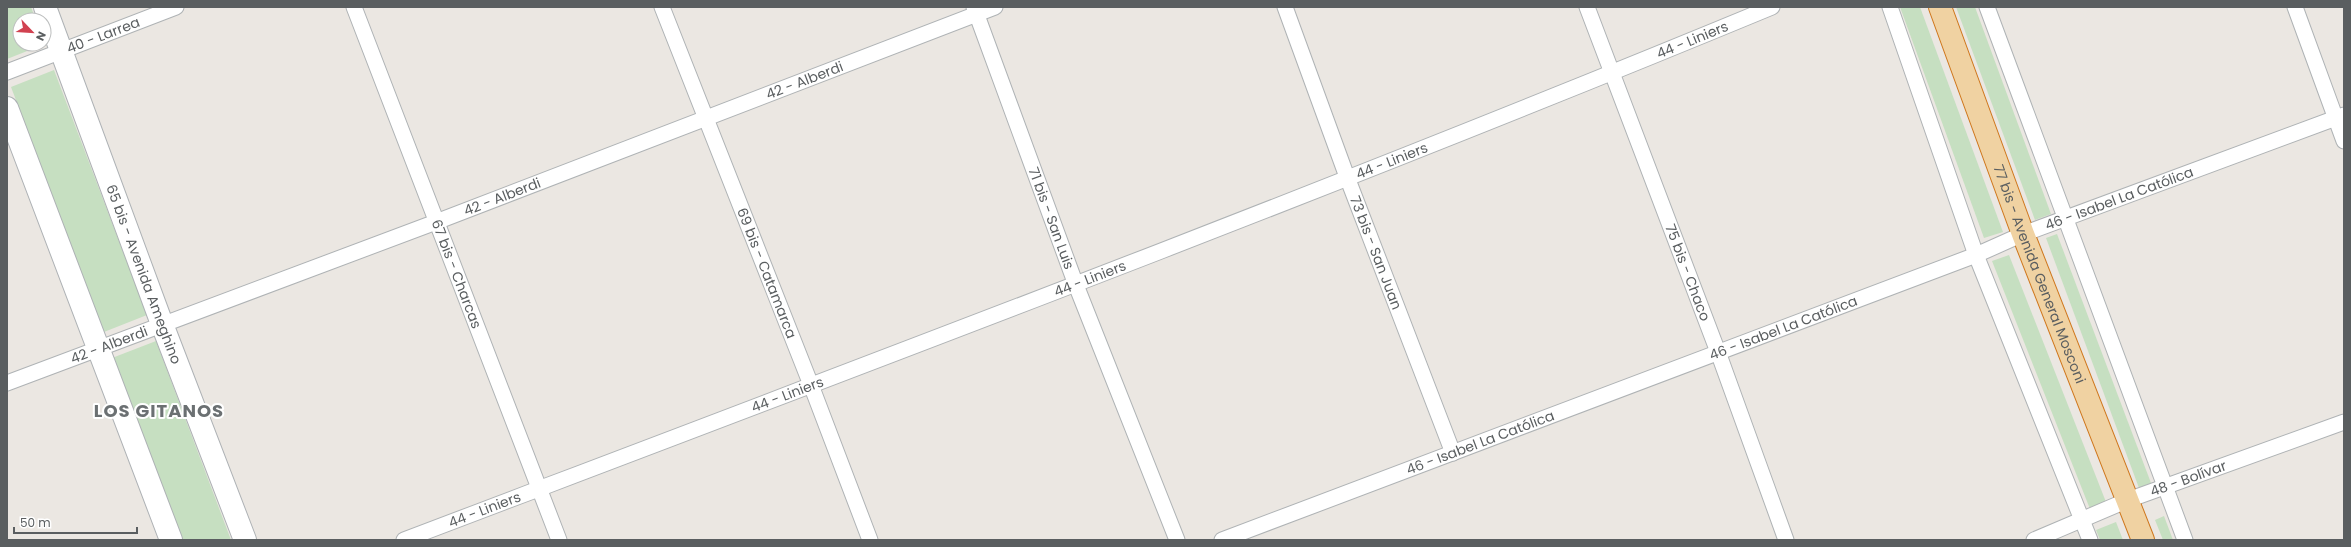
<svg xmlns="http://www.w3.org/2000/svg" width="2351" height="547" viewBox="0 0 2351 547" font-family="Poppins,sans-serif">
	<rect width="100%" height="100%" fill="#ebe7e2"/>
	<!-- green -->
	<g fill="#c6dfc1">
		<polygon points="7,7 31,7 36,20 20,20 20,44 44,44 44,42 45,44 7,59"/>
		<polygon points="1900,7 1920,7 2003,232 1984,238"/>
		<polygon points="1956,7 1975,7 2051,214 2035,220"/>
		<polygon points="54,70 147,315 104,332 11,87"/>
		<polygon points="2057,234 2151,483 2139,488 2046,238"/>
		<polygon points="2009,255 2106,502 2090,509 1992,261"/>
		<polygon points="156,341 231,540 181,540 112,358"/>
		<polygon points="2164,516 2173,540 2163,540 2155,520"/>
		<polygon points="2116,522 2123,540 2100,540 2096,530"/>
	</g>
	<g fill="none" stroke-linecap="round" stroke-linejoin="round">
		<!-- minor casing -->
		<g stroke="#afb3b5" stroke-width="17">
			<g id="minor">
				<path id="s1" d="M 354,7 L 559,540"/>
				<path id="s2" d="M 662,7 L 811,385 L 870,540"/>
				<path id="s3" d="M 974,7 L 1076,285 L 1177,540"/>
				<path id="s4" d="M 1285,7 L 1347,177 L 1453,453"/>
				<path id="s5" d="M 1587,7 L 1718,352 L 1786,540"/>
				<polyline points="1890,7 1976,255 2090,540"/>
				<polyline points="1987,7 2185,540"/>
				<polyline points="2295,7 2344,141"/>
				<path id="s6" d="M 7,72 L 176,7"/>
				<path id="s7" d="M 7,383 L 436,222 L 995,7"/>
				<path id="s8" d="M 404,540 C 862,366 1320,194 1772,7"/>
				<path id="s9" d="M 1222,540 L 1976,255 L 2023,234 L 2344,115"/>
				<path id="s10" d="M 2034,540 L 2128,500 L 2344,422"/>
			</g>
		</g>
		<!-- secondary casing -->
		<g stroke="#aeb2b5" stroke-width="24">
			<g id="secondary">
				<path id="s11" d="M 45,7 L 162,324 L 245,540"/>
				<polyline points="7,108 171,540"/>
			</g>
		</g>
		<!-- trunk casing -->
		<g stroke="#cf771d" stroke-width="24">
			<g id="trunk">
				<path id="s12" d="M 1940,7 L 2023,234 L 2143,540"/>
			</g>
		</g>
		<!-- minor -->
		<use href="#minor" stroke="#fff" stroke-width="15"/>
		<!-- secondary -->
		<use href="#secondary" stroke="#fff" stroke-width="22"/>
		<!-- trunk -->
		<use href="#trunk" stroke="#f0d2a2" stroke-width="22"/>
	</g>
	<g text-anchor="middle" stroke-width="4" stroke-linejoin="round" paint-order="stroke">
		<!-- street labels -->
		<g font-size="14" fill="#5a5e60" stroke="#fff">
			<text dy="5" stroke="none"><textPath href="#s6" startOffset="103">40 - Larrea</textPath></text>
			<text dy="5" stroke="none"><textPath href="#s8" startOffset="1382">44 - Liniers</textPath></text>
			<text dy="5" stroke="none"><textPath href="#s7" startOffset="853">42 - Alberdi</textPath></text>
			<text dy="5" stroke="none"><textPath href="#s8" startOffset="1058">44 - Liniers</textPath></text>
			<text dy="5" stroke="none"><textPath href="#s7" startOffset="529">42 - Alberdi</textPath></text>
			<text dy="5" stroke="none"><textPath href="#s9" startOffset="960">46 - Isabel La Católica</textPath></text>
			<text dy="5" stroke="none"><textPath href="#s3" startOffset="225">71 bis - San Luis</textPath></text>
			<text dy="5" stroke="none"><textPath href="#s4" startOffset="262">73 bis - San Juan</textPath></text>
			<text dy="5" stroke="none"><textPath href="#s1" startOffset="286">67 bis - Charcas</textPath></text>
			<text dy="5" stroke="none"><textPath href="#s2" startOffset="286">69 bis - Catamarca</textPath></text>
			<text dy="5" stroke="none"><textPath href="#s5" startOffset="284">75 bis - Chaco</textPath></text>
			<text dy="5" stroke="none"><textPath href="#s11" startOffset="285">65 bis - Avenida Ameghino</textPath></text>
			<text dy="5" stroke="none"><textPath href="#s12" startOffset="285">77 bis - Avenida General Mosconi</textPath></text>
			<text dy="5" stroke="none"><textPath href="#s8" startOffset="734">44 - Liniers</textPath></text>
			<text dy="5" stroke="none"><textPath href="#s9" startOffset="600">46 - Isabel La Católica</textPath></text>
			<text dy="5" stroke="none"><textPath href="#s7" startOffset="109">42 - Alberdi</textPath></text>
			<text dy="5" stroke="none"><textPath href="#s8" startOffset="410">44 - Liniers</textPath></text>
			<text dy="5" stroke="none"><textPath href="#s9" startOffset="276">46 - Isabel La Católica</textPath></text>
			<text dy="5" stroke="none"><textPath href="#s10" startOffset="166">48 - Bolívar</textPath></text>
			<text dy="5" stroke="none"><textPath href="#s8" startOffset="86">44 - Liniers</textPath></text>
		</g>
		<!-- district labels -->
		<g font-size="18" font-weight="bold" letter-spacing="1" fill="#6b7072" stroke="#fff">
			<text x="159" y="417">LOS GITANOS</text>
		</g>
	</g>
	<!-- border -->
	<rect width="2351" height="547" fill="none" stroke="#5a5e60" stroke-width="16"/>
	<!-- north arrow -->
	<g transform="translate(32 32) rotate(115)"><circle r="19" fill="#ffffff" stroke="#bdbfbf"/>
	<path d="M0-3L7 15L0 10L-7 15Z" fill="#d14150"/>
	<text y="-6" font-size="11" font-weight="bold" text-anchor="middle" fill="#5a5e60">N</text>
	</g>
	<!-- scale -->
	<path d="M14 527v6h123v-6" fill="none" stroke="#5a5e60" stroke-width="2"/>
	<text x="20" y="527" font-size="12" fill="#5a5e60" stroke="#ffffff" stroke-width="3" paint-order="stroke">50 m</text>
</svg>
